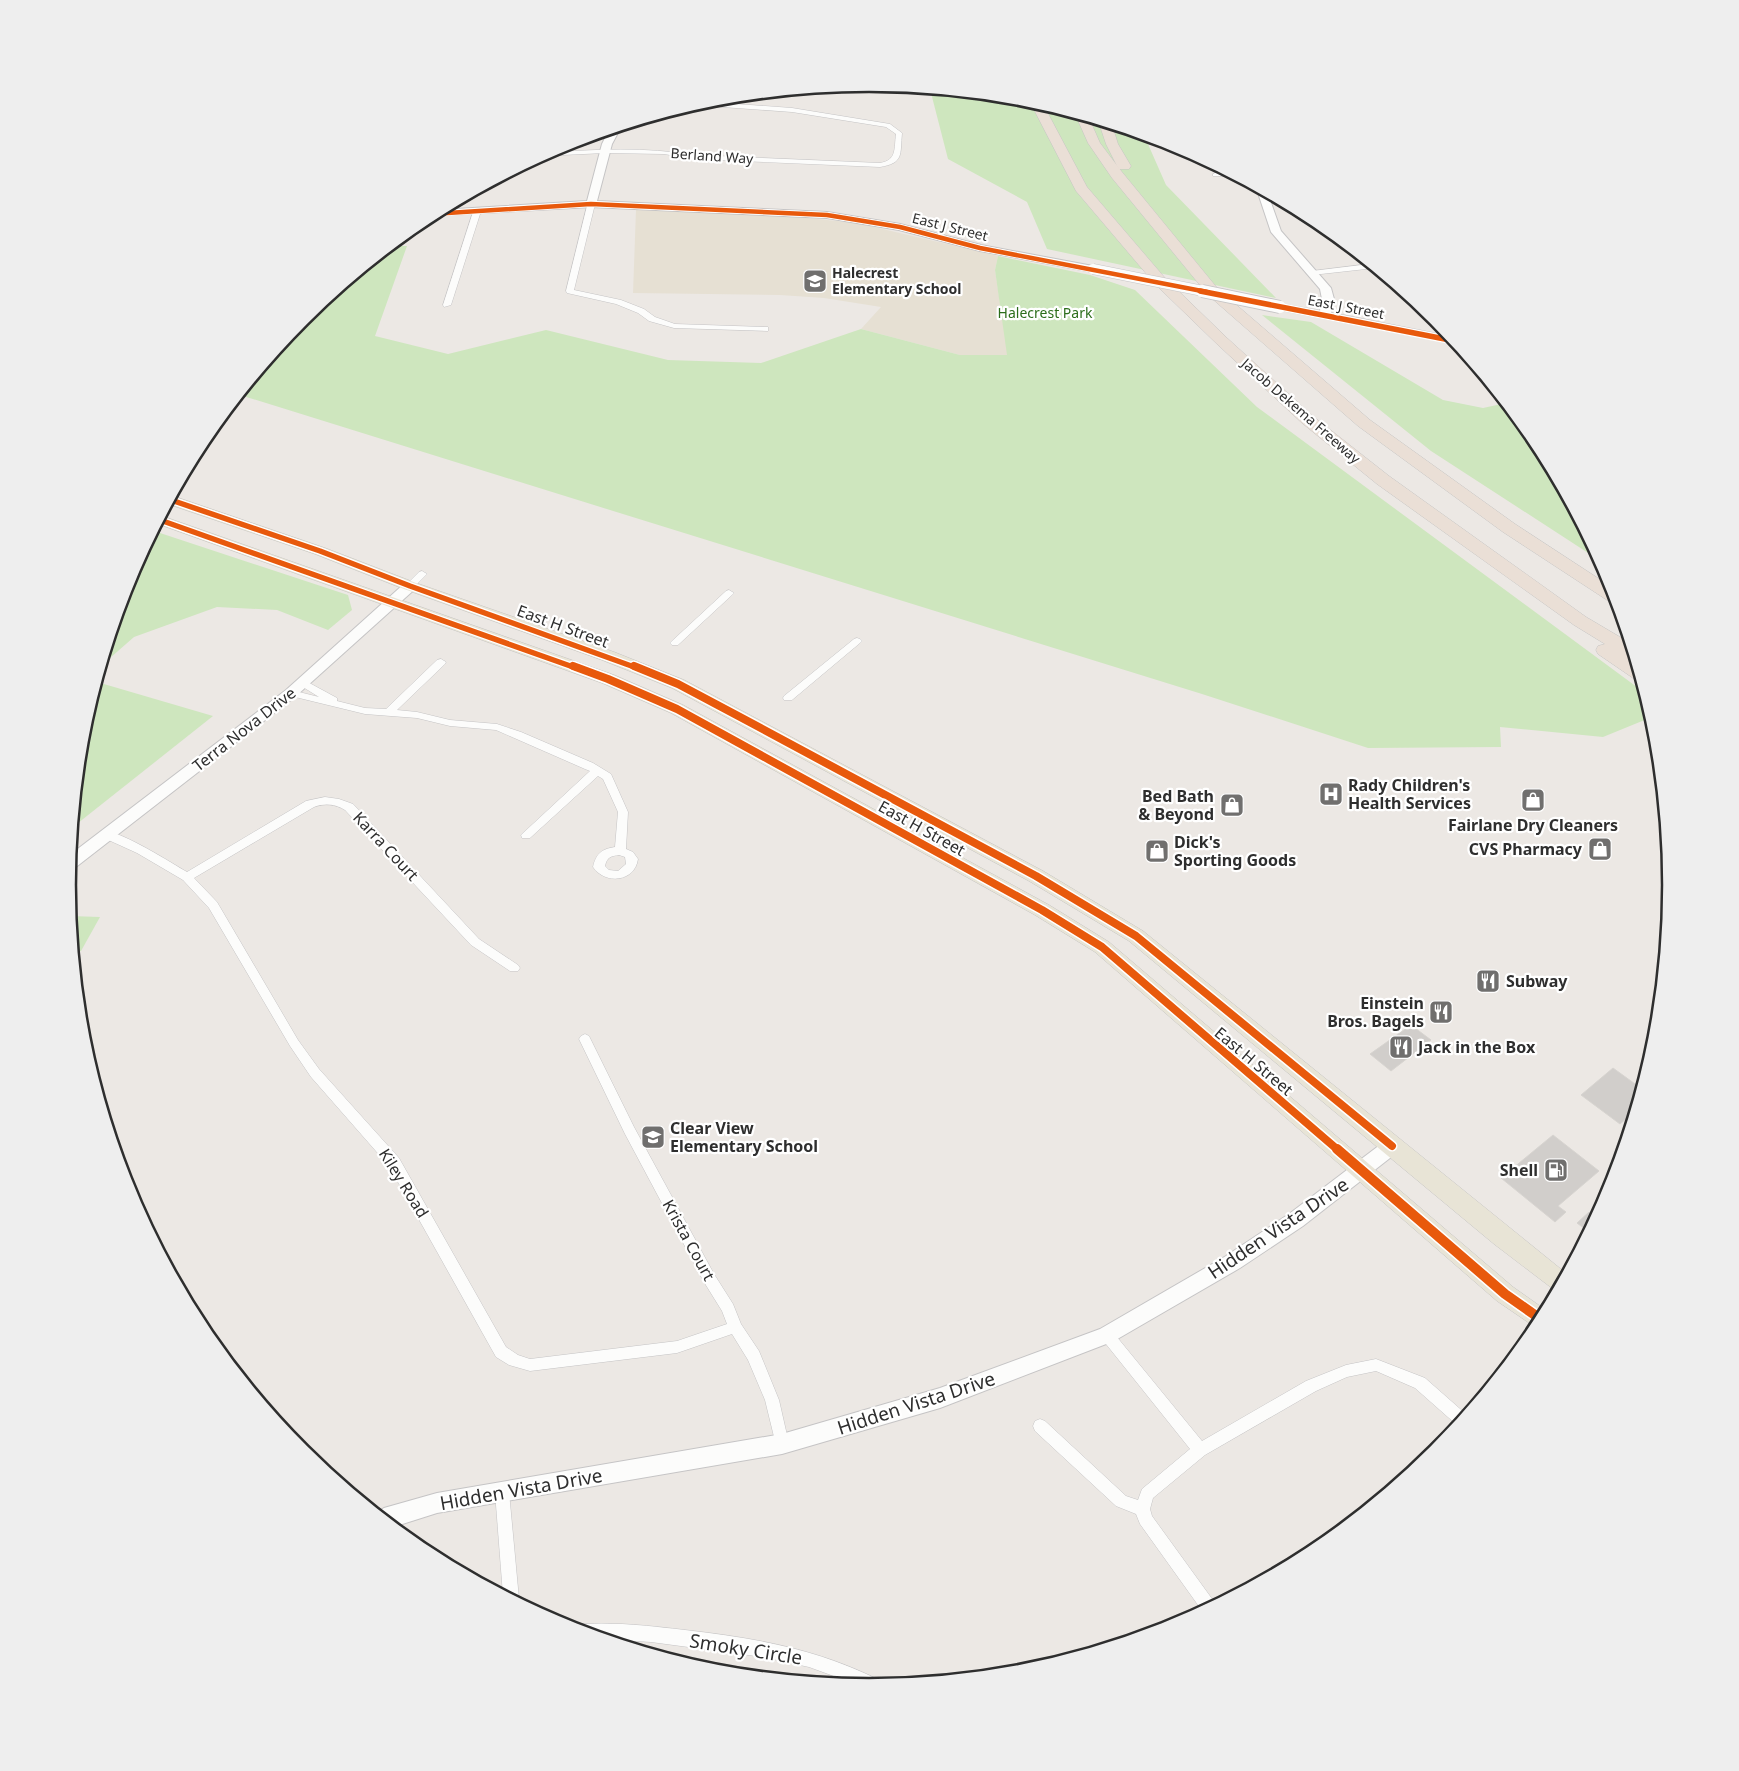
<svg xmlns="http://www.w3.org/2000/svg" width="1739" height="1771" viewBox="0 0 1739 1771" font-family="'Noto Sans',sans-serif">
	<rect width="100%" height="100%" fill="#ece8e4"/>
	<!-- education -->
	<polygon fill="#e6e0d3" points="636,210 787,216 857,223 998,256 995,270 1008,355 960,355 861,329 881,307 824,298 780,295 633,293"/>
	<!-- green -->
	<g fill="#cee6be">
		<polygon points="930,89 1026,99 1144,135 1166,185 1276,298 1047,249 1027,202 948,159"/>
		<polygon points="391,246 407,246 375,336 448,354 546,330 668,360 761,363 861,329 960,355 1007,355 995,270 998,256 1090,275 1135,290 1257,407 1645,693 1652,717 1603,737 1500,727 1501,747 1368,748 1202,694 240,395 303,318"/>
		<polygon points="1262,315 1311,322 1443,400 1483,408 1506,403 1536,440 1602,562 1431,451"/>
		<polygon points="154,531 348,595 352,610 328,630 277,610 217,607 134,637 102,665 129,578"/>
		<polygon points="97,682 213,716 73,827 83,729"/>
		<polygon points="70,916 100,917 81,951 74,953"/>
	</g>
	<!-- building -->
	<g fill="#d1cecb" stroke="#d7d4d0">
		<polygon points="1411,1025 1431,1040 1391,1071 1370,1054"/>
		<polygon points="1613,1068 1642,1089 1635,1111 1620,1124 1581,1095"/>
		<polygon points="1553,1135 1599,1171 1558,1206 1566,1212 1555,1222 1501,1178"/>
		<polygon points="1589,1212 1597,1218 1589,1232 1577,1223"/>
	</g>
	<g fill="none" stroke-linecap="round" stroke-linejoin="round">
		<!-- street casing -->
		<g stroke="#c5c4c5" stroke-width="1">
			<g id="street">
				<path d="M 709,100 L 722,103 L 792,108 L 890,124 L 902,133 C 900,155 904,163 880,167 L 694,159 L 664,154 L 605,153 L 541,156 L 547,153 C 597,149 645,147 694,155 L 880,163 C 897,160 894,149 896,134 L 886,127 L 792,112 L 722,107 L 702,102 Z"/>
				<polygon points="1215,173 1229,173 1236,176 1213,176 1213,174"/>
				<polygon points="588,202 595,204 574,290 621,300 644,309 655,317 675,324 765,327 768,327 768,331 674,328 649,321 638,313 616,304 567,293 566,291"/>
				<polygon points="474,209 481,211 451,305 444,307 443,305"/>
				<polygon points="1370,264 1375,268 1312,275 1308,273 1312,271"/>
				<polygon points="422,571 427,574 413,588 407,588 407,584 419,572"/>
				<polygon points="729,590 734,593 732,595 678,645 672,645 670,643 672,641 726,591"/>
				<polygon points="857,638 860,639 862,641 860,643 792,700 784,700 783,698 784,696 854,639"/>
				<path d="M 441,659 L 446,662 L 445,664 L 397,710 L 417,712 L 450,720 L 497,724 L 521,732 L 593,763 L 611,774 L 628,812 L 626,849 L 633,852 L 638,859 C 635,882 605,885 593,867 C 596,854 601,849 615,847 L 618,812 L 603,779 L 598,776 L 530,838 L 522,838 L 521,835 L 590,771 L 585,769 L 496,730 L 450,726 L 417,718 L 365,714 L 291,696 L 286,693 L 291,690 L 319,697 L 298,684 L 297,682 L 302,679 L 337,698 L 337,701 L 365,708 L 386,709 L 437,660 ZM 619,855 L 625,857 L 626,864 L 618,871 L 609,870 L 605,866 C 607,857 611,856 619,855 Z"/>
				<path d="M 325,797 L 339,799 L 353,804 L 479,939 L 518,965 L 520,968 L 518,971 L 510,971 L 471,945 L 345,810 C 335,804 325,803 314,807 L 194,878 L 217,902 L 298,1040 L 319,1069 L 399,1158 L 506,1347 L 518,1355 L 530,1359 L 677,1341 L 727,1324 L 722,1311 L 704,1282 L 625,1134 L 579,1039 L 581,1036 L 585,1034 L 589,1036 L 634,1127 L 714,1274 L 733,1304 L 741,1324 L 759,1351 L 779,1400 L 789,1444 L 787,1449 L 782,1451 L 777,1449 L 765,1400 L 748,1360 L 732,1334 L 677,1353 L 530,1371 L 509,1365 L 496,1357 L 389,1166 L 311,1077 L 290,1046 L 209,908 L 183,880 L 137,853 L 104,838 L 103,835 L 104,832 C 117,828 173,864 187,872 L 306,801 Z"/>
				<polygon points="1107,1329 1112,1331 1202,1441 1306,1381 1346,1365 1376,1359 1425,1378 1467,1415 1458,1426 1415,1388 1376,1371 1347,1377 1316,1391 1205,1455 1153,1498 1150,1509 1152,1516 1215,1603 1217,1605 1203,1612 1140,1524 1136,1514 1116,1506 1035,1431 1033,1426 1035,1421 1040,1419 1045,1421 1126,1496 1138,1500 1142,1489 1190,1449 1102,1339 1100,1335 1102,1331"/>
				<polygon points="502,1485 507,1487 509,1492 519,1599 517,1602 503,1595 495,1492 497,1487"/>
				<path d="M 582,1624 C 617,1622 651,1626 685,1630 C 755,1638 818,1649 881,1681 L 883,1686 L 857,1686 L 831,1675 L 809,1667 L 763,1657 L 651,1642 L 604,1639 L 575,1630 L 576,1626 Z"/>
			</g>
		</g>
		<!-- secondary casing -->
		<g stroke="#c5c4c5" stroke-width="2">
			<g id="secondary">
				<polygon points="619,127 620,129 612,144 597,201 827,212 900,224 981,245 1093,266 1098,269 1093,272 980,251 899,230 827,218 591,207 428,216 439,210 587,201 602,144 609,130"/>
				<polygon points="1258,188 1268,194 1281,231 1331,288 1334,299 1331,313 1452,337 1458,344 1276,309 1274,307 1276,305 1280,304 1320,311 1322,299 1320,289 1271,232 1257,190"/>
				<polygon points="410,582 417,586 415,589 296,696 76,867 69,869 71,854 286,690 405,583"/>
				<polygon points="1392,1138 1399,1141 1401,1146 1399,1151 1303,1226 1240,1268 1114,1341 940,1408 782,1454 437,1513 393,1527 376,1513 384,1508 437,1493 782,1434 940,1388 1100,1329 1226,1256 1289,1214 1385,1141"/>
			</g>
		</g>
		<!-- primary casing -->
		<g stroke="#c6c5c4" stroke-width="1">
			<g id="primary">
				<polygon points="173,496 325,548 416,583 614,652 684,680 1043,871 1143,931 1567,1274 1557,1292 1494,1244 1129,941 1029,881 672,688 602,660 404,589 315,554 168,504"/>
				<polygon points="162,516 614,675 683,705 1049,905 1109,942 1513,1287 1547,1311 1538,1329 1497,1301 1095,952 1035,915 671,713 602,683 158,524"/>
			</g>
		</g>
		<!-- highway casing -->
		<g stroke="#c6c5c4" stroke-width="1">
			<g id="highway">
				<polygon points="1031,100 1043,104 1087,187 1165,278 1227,338 1314,417 1389,476 1586,617 1630,643 1635,659 1630,658 1636,662 1641,680 1633,678 1598,654 1596,650 1598,646 1605,644 1574,625 1377,484 1302,423 1217,344 1155,284 1076,191 1030,102"/>
				<polygon points="1077,114 1089,118 1100,143 1122,172 1218,289 1370,420 1515,524 1613,588 1618,603 1610,602 1503,532 1358,426 1208,295 1112,178 1088,143 1076,116"/>
				<polygon points="1100,121 1112,125 1118,144 1131,166 1129,169 1119,169 1117,166 1106,144 1099,123"/>
			</g>
		</g>
		<!-- street -->
		<use href="#street" fill="#fcfcfb" fill-rule="evenodd"/>
		<!-- secondary -->
		<use href="#secondary" fill="#fcfcfb" fill-rule="evenodd"/>
		<!-- primary -->
		<use href="#primary" fill="#e8e4d6" fill-rule="evenodd"/>
		<!-- highway -->
		<use href="#highway" fill="#eadfd6" fill-rule="evenodd"/>
		<!-- secondary-bridge-far1 casing -->
		<g stroke="#c5c4c5" stroke-width="11" stroke-linecap="butt">
			<polyline id="secondary-bridge-far1" points="1093,269 1208,292"/>
		</g>
		<!-- secondary-bridge casing -->
		<g stroke="#c5c4c5" stroke-width="14" stroke-linecap="butt">
			<polyline id="secondary-bridge" points="1202,291 1280,307"/>
		</g>
		<!-- secondary-bridge-far1 -->
		<use href="#secondary-bridge-far1" stroke="#fcfcfb" stroke-width="10"/>
		<!-- secondary-bridge -->
		<use href="#secondary-bridge" stroke="#fcfcfb" stroke-width="12"/>
		<!-- cycleway-far3 casing -->
		<g stroke="#fff" stroke-width="6">
			<polyline id="cycleway-far3" points="432,214 591,204 827,215 900,227 980,248 1207,292"/>
		</g>
		<!-- cycleway-far2 casing -->
		<g stroke="#fff" stroke-width="8">
			<g id="cycleway-far2">
				<polyline points="1200,291 1455,341"/>
				<polyline points="171,500 320,551 410,586 637,668"/>
				<polyline points="160,520 576,668"/>
			</g>
		</g>
		<!-- cycleway-far1 casing -->
		<g stroke="#fff" stroke-width="11">
			<g id="cycleway-far1">
				<polyline points="573,666 608,679 677,709 1042,910 1102,947 1338,1150"/>
				<polyline points="634,666 678,684 742,718 1036,876 1136,936 1392,1146"/>
			</g>
		</g>
		<!-- cycleway casing -->
		<g stroke="#fff" stroke-width="13">
			<polyline id="cycleway" points="1337,1149 1505,1294 1542,1320"/>
		</g>
		<!-- cycleway-far3 -->
		<use href="#cycleway-far3" stroke="#e8590c" stroke-width="4.5"/>
		<!-- cycleway-far2 -->
		<use href="#cycleway-far2" stroke="#e8590c" stroke-width="5.5"/>
		<!-- cycleway-far1 -->
		<use href="#cycleway-far1" stroke="#e8590c" stroke-width="8"/>
		<!-- cycleway -->
		<use href="#cycleway" stroke="#e8590c" stroke-width="10"/>
	</g>
	<!-- icons -->
	<defs>
		<g id="school-square" transform="scale(1.25)"><rect x="-9" y="-9" width="18" height="18" rx="4" fill="#706f6e" stroke="#fff"/><path d="M0-5L7-2L0 1L-7-2ZM-4 1L0 2.5L4 1V4Q0 6-4 4Z" fill="#fff"/></g>
		<g id="hospital-square" transform="scale(1.25)"><rect x="-9" y="-9" width="18" height="18" rx="4" fill="#706f6e" stroke="#fff"/><path d="M-5-5h3v3.5h4V-5h3V5h-3V1.5h-4V5h-3Z" fill="#fff"/></g>
		<g id="shop-square" transform="scale(1.25)"><rect x="-9" y="-9" width="18" height="18" rx="4" fill="#706f6e" stroke="#fff"/><path d="M-5-2.5h2.3a2.7 3.5 0 0 1 5.4 0H5L5.5 6h-11ZM-1.5-2.5h3a1.5 2.3 0 0 0-3 0Z" fill="#fff"/></g>
		<g id="restaurant-square" transform="scale(1.25)"><rect x="-9" y="-9" width="18" height="18" rx="4" fill="#706f6e" stroke="#fff"/><path d="M-5-6h1v4h1v-4h1v4h1v-4h1v5L-1.5 .5V6h-2V.5L-5-1ZM5-6V6H3V1.5H1.5Q1.5-4 5-6Z" fill="#fff"/></g>
		<g id="fuel-square" transform="scale(1.25)"><rect x="-9" y="-9" width="18" height="18" rx="4" fill="#706f6e" stroke="#fff"/><path d="M-5.5-6h7V0h2V4h1.3V-2.5L3-4.5l.8-.8L6-3V5H2.5V1h-1V6h-7ZM-4.2-4.7v3.2H.2V-4.7Z" fill="#fff"/></g>
	</defs>
	<g fill-rule="evenodd">
		<use href="#school-square" x="815" y="281"/>
		<use href="#hospital-square" x="1331" y="794"/>
		<use href="#shop-square" x="1533" y="800"/>
		<use href="#shop-square" x="1232" y="805"/>
		<use href="#shop-square" x="1600" y="849"/>
		<use href="#shop-square" x="1157" y="851"/>
		<use href="#restaurant-square" x="1488" y="981"/>
		<use href="#restaurant-square" x="1441" y="1012"/>
		<use href="#restaurant-square" x="1401" y="1047"/>
		<use href="#school-square" x="653" y="1137"/>
		<use href="#fuel-square" x="1556" y="1170"/>
	</g>
	<g text-anchor="middle" stroke-width="4.5" stroke-linejoin="round" paint-order="stroke">
		<!-- far-street labels -->
		<g font-size="14" fill="#2e2e2e" stroke="#fff">
			<text transform="translate(712 156) rotate(4)" y="5">Berland Way</text>
			<text transform="translate(950 227) rotate(14)" y="5">East J Street</text>
			<text transform="translate(1346 307) rotate(11)" y="5">East J Street</text>
			<text transform="translate(1301 411) rotate(41)" y="5">Jacob Dekema Freeway</text>
		</g>
		<!-- far-poi labels -->
		<g font-size="14" font-weight="bold" fill="#2e2e2e" stroke="#fff" text-anchor="start">
			<text x="832" y="278">Halecrest<tspan x="832" dy="16">Elementary School</tspan></text>
		</g>
		<!-- far-park labels -->
		<g font-size="14" fill="#2c6e1b" stroke="#fff">
			<text x="1045" y="318">Halecrest Park</text>
		</g>
		<!-- street labels -->
		<g font-size="16" fill="#2e2e2e" stroke="#fff">
			<text transform="translate(563 626) rotate(20)" y="6">East H Street</text>
			<text transform="translate(244 729) rotate(-38)" y="6">Terra Nova Drive</text>
			<text transform="translate(922 828) rotate(29)" y="6">East H Street</text>
			<text transform="translate(386 846) rotate(47)" y="6">Karra Court</text>
			<text transform="translate(1254 1061) rotate(40)" y="6">East H Street</text>
			<text transform="translate(404 1183) rotate(58)" y="6">Kiley Road</text>
			<text transform="translate(689 1240) rotate(61)" y="6">Krista Court</text>
		</g>
		<!-- poi labels -->
		<g font-size="16" font-weight="bold" fill="#2e2e2e" stroke="#fff" text-anchor="start">
			<text x="1348" y="791">Rady Children's<tspan x="1348" dy="18">Health Services</tspan></text>
			<text x="1214" y="802" text-anchor="end">Bed Bath<tspan x="1214" dy="18">&amp; Beyond</tspan></text>
			<text x="1533" y="831" text-anchor="middle">Fairlane Dry Cleaners</text>
			<text x="1174" y="848">Dick's<tspan x="1174" dy="18">Sporting Goods</tspan></text>
			<text x="1582" y="855" text-anchor="end">CVS Pharmacy</text>
			<text x="1506" y="987">Subway</text>
			<text x="1424" y="1009" text-anchor="end">Einstein<tspan x="1424" dy="18">Bros. Bagels</tspan></text>
			<text x="1418" y="1053">Jack in the Box</text>
			<text x="670" y="1134">Clear View<tspan x="670" dy="18">Elementary School</tspan></text>
			<text x="1538" y="1176" text-anchor="end">Shell</text>
		</g>
		<!-- near-street labels -->
		<g font-size="19" fill="#2e2e2e" stroke="#fff">
			<text transform="translate(1278 1228) rotate(-34)" y="7">Hidden Vista Drive</text>
			<text transform="translate(916 1403) rotate(-18)" y="7">Hidden Vista Drive</text>
			<text transform="translate(521 1489) rotate(-10)" y="7">Hidden Vista Drive</text>
			<text transform="translate(746 1649) rotate(9)" y="7">Smoky Circle</text>
		</g>
	</g>
	<!-- crop -->
	<path d="M0 0H1739V1771H0ZM76 885a793 793 0 1 1 1586 0a793 793 0 1 1-1586 0Z" fill="#eee" fill-rule="evenodd"/>
	<path fill="none" stroke="#2e2e2e" stroke-width="2.5" d="M76 885a793 793 0 1 1 1586 0a793 793 0 1 1-1586 0Z"/>
</svg>
